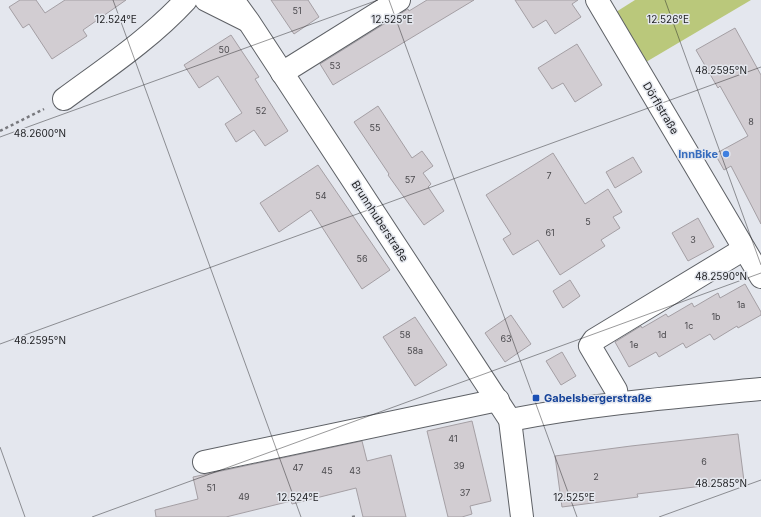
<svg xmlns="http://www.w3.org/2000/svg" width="761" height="517" viewBox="0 0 761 517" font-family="Inter,sans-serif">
	<rect width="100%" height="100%" fill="#e4e7ee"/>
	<!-- green -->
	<polygon fill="#bac87b" points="635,0 751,0 646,62 616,12"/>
	<!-- building -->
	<g fill="#d2cdd2" stroke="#a49fa4">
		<polygon points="20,0 36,0 45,13 65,0 126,0 83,30 87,36 52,59 29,24 23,28 9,7"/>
		<polygon points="271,0 308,0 319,17 294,34"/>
		<polygon points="427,0 474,0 333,85 320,64 408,9 409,11"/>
		<polygon points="515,0 578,0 572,4 581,17 555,34 546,20 533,28"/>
		<polygon points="735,28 761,75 761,224 731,166 724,170 715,154 748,136 720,86 718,88 696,50"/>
		<polygon points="231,35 259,77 255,79 288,131 265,146 254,130 236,142 225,124 242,113 218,76 199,88 184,65"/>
		<polygon points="577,44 602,85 575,102 563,83 552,89 538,68"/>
		<polygon points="378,106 412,158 422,151 433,166 423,173 431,184 428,187 444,211 424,225 388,175 389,174 354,122"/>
		<polygon points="553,153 585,204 608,189 622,212 613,217 620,228 601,240 605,246 560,275 538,240 513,255 503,239 511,234 486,195"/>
		<polygon points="633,157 642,172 615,188 606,172"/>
		<polygon points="318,165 390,270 362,289 311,210 279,232 260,203"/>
		<polygon points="698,218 714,247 688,261 672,233"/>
		<polygon points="570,280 580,296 563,308 553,291"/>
		<polygon points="745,284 761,312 761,315 738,328 737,326 714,340 710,334 686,348 683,343 659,357 656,352 629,367 615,342 641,326 642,328 666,314 668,317 692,303 694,307 718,293 720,298"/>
		<polygon points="511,315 531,344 505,362 485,333"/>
		<polygon points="415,317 447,365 415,386 383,337"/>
		<polygon points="562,352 576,376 561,385 546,361"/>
		<polygon points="472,421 491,501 470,506 472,514 462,517 448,517 427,431"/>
		<polygon points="738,434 744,481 637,494 638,497 562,507 555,456 631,446"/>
		<polygon points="362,441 367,461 391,455 406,517 363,517 356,488 292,504 291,501 226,517 156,517 155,510 198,499 193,477"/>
	</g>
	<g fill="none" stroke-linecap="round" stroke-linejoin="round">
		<!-- minor casing -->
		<g stroke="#5e6166" stroke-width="24">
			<g id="minor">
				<polyline points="206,0 246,20"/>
				<polyline points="233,0 249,22 510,420 522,517"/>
				<polyline points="597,0 761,277"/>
				<polyline points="282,73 399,0"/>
				<path d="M 64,99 C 106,68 150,39 186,0"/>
				<polyline points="618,403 616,390 590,346 594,340 744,249"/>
				<path d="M 510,420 C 593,404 677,397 761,389"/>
				<polyline points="204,462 498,400"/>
			</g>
		</g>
		<!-- path -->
		<g stroke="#78797e" stroke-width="2.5" stroke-dasharray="3 3" stroke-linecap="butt">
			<polyline points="0,131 44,109"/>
			<polyline points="352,517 357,516 357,517"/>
		</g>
		<!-- minor -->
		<use href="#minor" stroke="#fff" stroke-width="22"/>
	</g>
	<!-- ticks -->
	<path fill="none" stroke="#1e1f22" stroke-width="1" stroke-opacity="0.45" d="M 113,0 L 301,517M 389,0 L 577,517M 665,0 L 761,265M 0,137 L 378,0M 0,344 L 761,67M 0,447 L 25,517M 92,517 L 761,273M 659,517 L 761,480"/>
	<!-- markers -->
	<circle fill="#3f7fe0" stroke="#e4e7ee" stroke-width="1.5" cx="726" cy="154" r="4"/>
	<rect fill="#1a4fb4" stroke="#e4e7ee" stroke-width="1.5" x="532" y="394" width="8" height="8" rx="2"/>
	<g text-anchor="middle" stroke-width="3" stroke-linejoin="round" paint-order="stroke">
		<!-- number labels -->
		<g font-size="9" fill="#4b4a4e">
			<text x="297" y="14">51</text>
			<text x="224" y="53">50</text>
			<text x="335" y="69">53</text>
			<text x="261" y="114">52</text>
			<text x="751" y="125">8</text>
			<text x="375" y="131">55</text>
			<text x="549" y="179">7</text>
			<text x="410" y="183">57</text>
			<text x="321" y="199">54</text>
			<text x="588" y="225">5</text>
			<text x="550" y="236">61</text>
			<text x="693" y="243">3</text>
			<text x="362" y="262">56</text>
			<text x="741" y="308">1a</text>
			<text x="716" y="320">1b</text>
			<text x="689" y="329">1c</text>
			<text x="405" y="338">58</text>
			<text x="662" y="338">1d</text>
			<text x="506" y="342">63</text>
			<text x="634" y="348">1e</text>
			<text x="415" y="354">58a</text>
			<text x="453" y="442">41</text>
			<text x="704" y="465">6</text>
			<text x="459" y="469">39</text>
			<text x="298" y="471">47</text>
			<text x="327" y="474">45</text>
			<text x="355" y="474">43</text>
			<text x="596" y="480">2</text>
			<text x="211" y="491">51</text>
			<text x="465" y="496">37</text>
			<text x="244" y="500">49</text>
		</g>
		<!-- street labels -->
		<g font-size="11" fill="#1e1f22" stroke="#e4e7ee">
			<text transform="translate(661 108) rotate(59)" y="4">Dörflstraße</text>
			<text transform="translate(380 221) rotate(57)" y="4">Brunnhuberstraße</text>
		</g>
		<!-- shop labels -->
		<g font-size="11" font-weight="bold" fill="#366cbe" stroke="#e4e7ee" text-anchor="end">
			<text x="718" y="158">InnBike</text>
		</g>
		<!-- transit labels -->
		<g font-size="11" font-weight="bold" fill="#164399" stroke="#e4e7ee" text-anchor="start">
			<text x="544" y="402">Gabelsbergerstraße</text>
		</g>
	</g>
	<g font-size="10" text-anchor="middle" fill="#1e1f22" stroke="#e4e7ee" stroke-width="3" stroke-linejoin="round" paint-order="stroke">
		<text x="116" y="23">12.524°E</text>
		<text x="392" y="23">12.525°E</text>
		<text x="668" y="23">12.526°E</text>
		<text x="721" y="74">48.2595°N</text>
		<text x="40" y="137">48.2600°N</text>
		<text x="721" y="280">48.2590°N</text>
		<text x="40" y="344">48.2595°N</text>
		<text x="721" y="487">48.2585°N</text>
		<text x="298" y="501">12.524°E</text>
		<text x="574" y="501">12.525°E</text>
	</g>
</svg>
